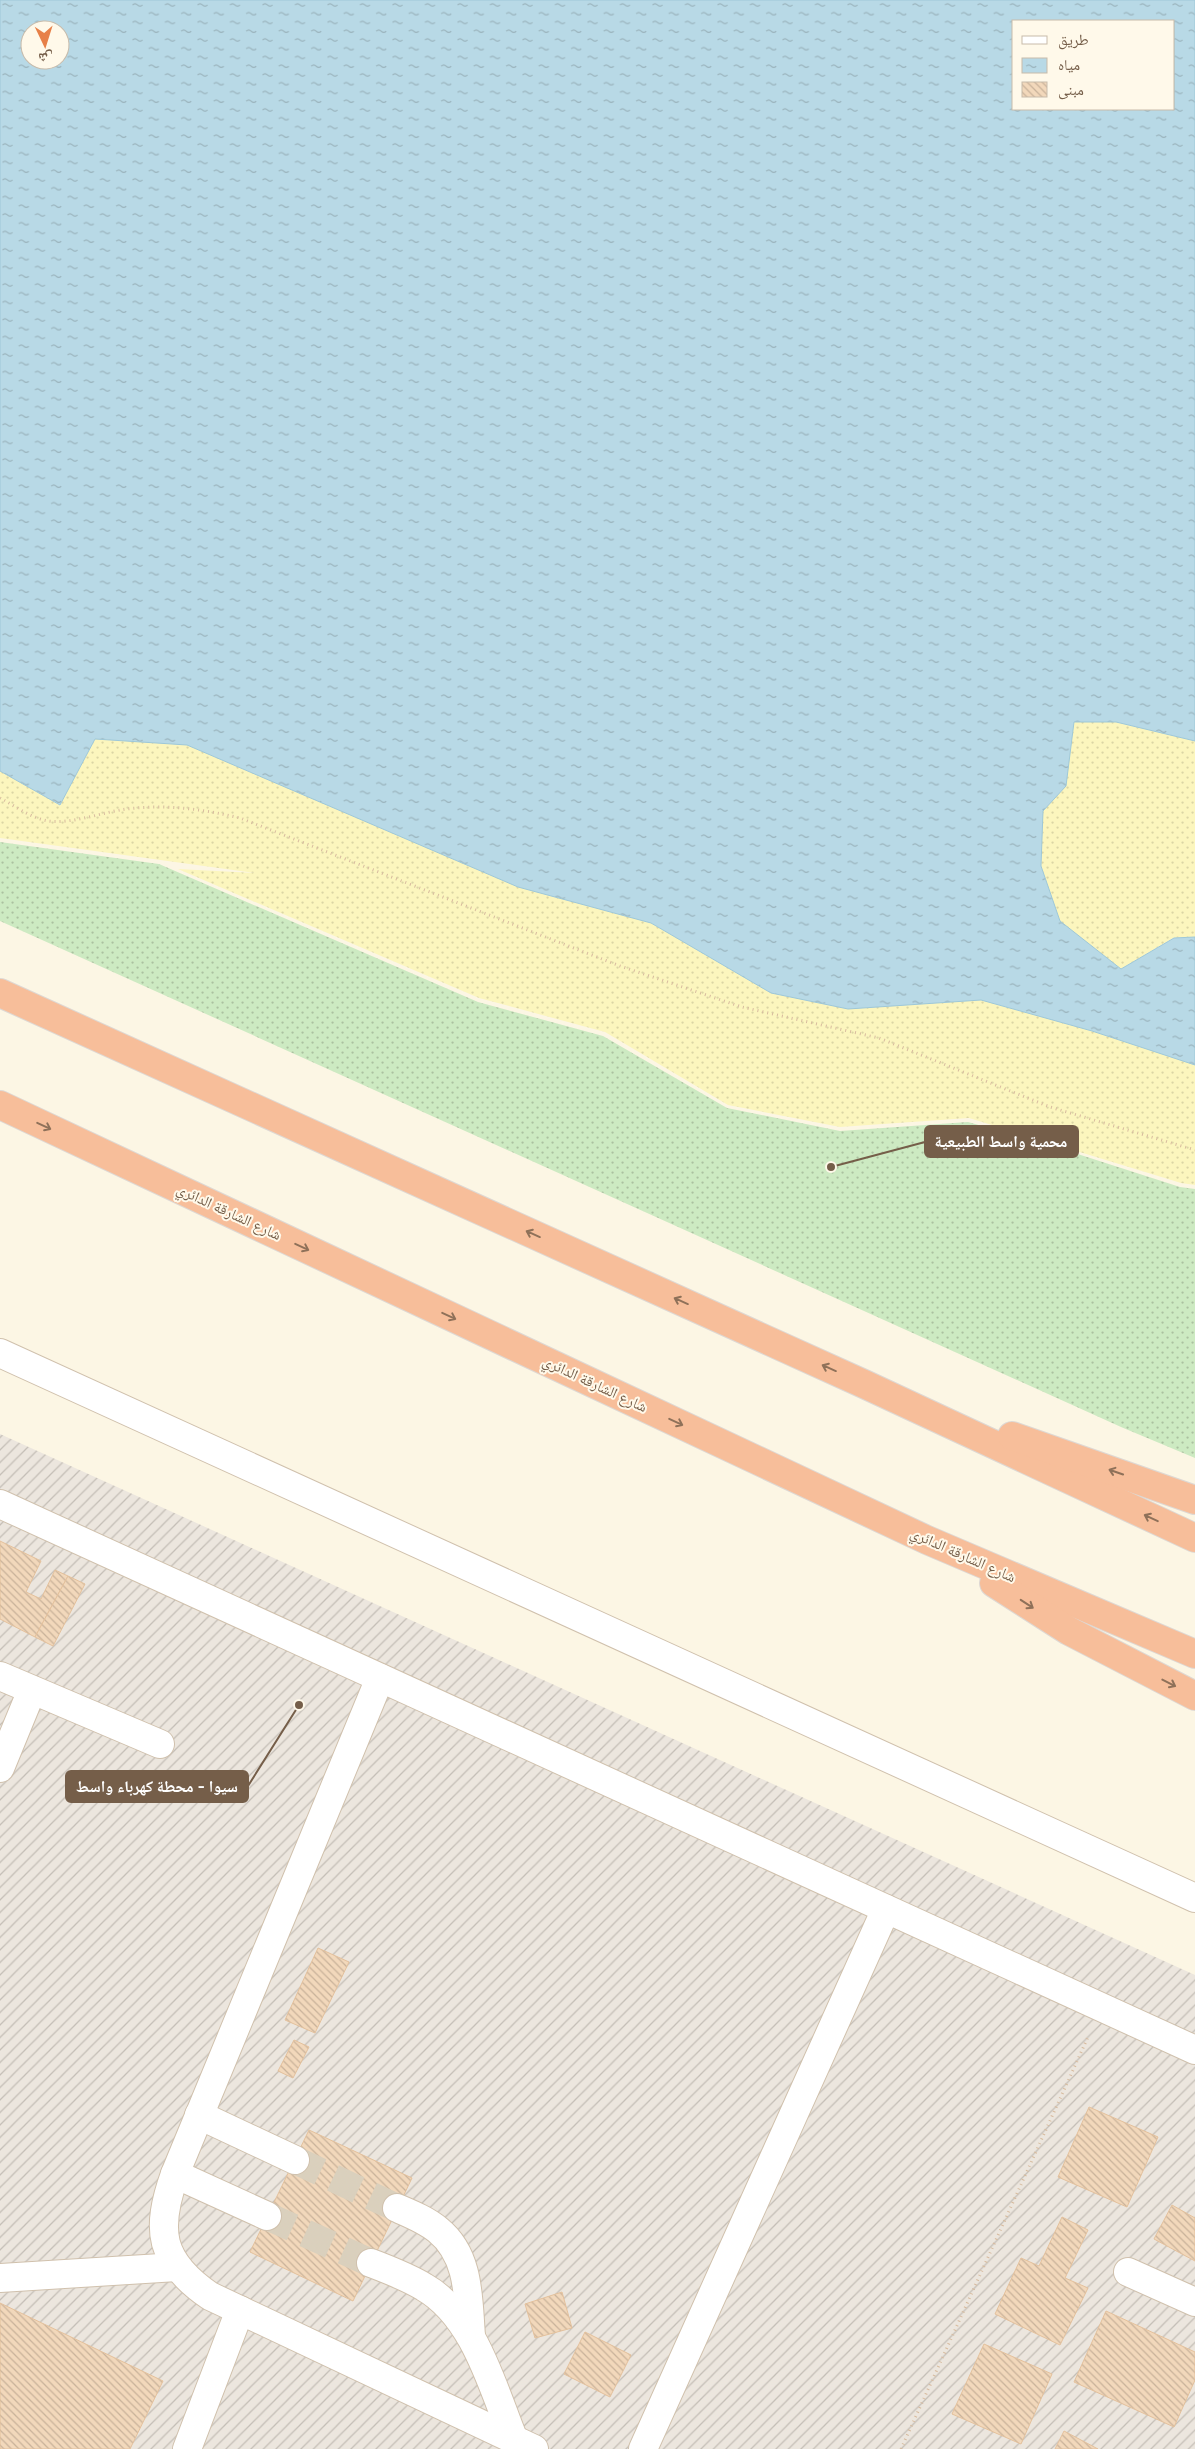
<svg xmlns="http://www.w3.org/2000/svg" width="1195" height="2449" viewBox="0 0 1195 2449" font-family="Inter,'Noto Naskh Arabic',sans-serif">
	<defs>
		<pattern id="industrial-furrows" width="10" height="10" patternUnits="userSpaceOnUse" patternTransform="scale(1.25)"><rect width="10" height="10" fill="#ece6de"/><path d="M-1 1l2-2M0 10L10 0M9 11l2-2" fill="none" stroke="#c4beb6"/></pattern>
		<pattern id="grass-dots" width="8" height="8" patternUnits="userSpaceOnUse" patternTransform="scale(1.25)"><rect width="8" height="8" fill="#cdeac2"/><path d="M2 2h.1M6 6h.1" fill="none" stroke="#abc1a0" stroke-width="1.8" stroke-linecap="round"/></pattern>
		<pattern id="sand-dots" width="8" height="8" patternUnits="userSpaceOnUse" patternTransform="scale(1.25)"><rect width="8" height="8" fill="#fcf6be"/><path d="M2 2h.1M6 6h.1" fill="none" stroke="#dbd5a5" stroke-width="1.8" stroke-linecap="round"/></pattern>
		<pattern id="water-ripples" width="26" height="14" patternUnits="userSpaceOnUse" patternTransform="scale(1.25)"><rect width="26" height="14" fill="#b8d9e6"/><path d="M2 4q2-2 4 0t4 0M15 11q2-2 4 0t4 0" fill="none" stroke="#9ab3bc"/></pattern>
		<pattern id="building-back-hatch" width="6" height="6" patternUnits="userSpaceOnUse" patternTransform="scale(1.25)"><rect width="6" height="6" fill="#f2d8bb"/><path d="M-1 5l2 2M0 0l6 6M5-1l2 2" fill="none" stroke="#c9b29a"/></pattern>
	</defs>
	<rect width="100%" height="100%" fill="#fcf6e4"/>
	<!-- industrial -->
	<polygon fill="url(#industrial-furrows)" points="0,1434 1195,1975 1195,2449 0,2449"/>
	<!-- grass -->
	<polygon fill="url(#grass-dots)" points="0,842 166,865 159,864 478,1002 603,1036 727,1108 840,1131 968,1122 1056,1147 1180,1187 1195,1189 1195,1458 1121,1427 0,921"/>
	<!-- sand -->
	<g fill="url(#sand-dots)">
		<polygon points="1074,722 1116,722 1195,741 1195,937 1173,938 1121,969 1060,922 1041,866 1043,811 1066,785"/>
		<polygon points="95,739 187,745 518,887 651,923 771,993 848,1009 981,1000 1092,1031 1195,1065 1195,1185 1181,1183 969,1118 840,1127 728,1105 605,1032 479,998 178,869 255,873 0,838 0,771 60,805"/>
	</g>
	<!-- water -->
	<path fill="url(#water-ripples)" stroke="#9ec8d8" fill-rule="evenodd" d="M 0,0 L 1195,0 L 1195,741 L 1116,722 L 1074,722 L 1066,786 L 1043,811 L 1041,866 L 1060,921 L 1121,969 L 1174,938 L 1195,937 L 1195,1065 L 1092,1031 L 981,1000 L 848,1009 L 771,993 L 651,923 L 518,887 L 187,745 L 95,739 L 60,805 L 0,771 ZM 1014,21 L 1174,21 L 1174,109 L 1014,109 ZM 30,30 L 60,30 L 60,60 L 30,60 Z"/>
	<!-- building -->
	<g fill="url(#building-back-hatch)" stroke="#e4c19c">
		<polygon points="0,1541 41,1561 26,1592 41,1599 55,1570 68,1576 35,1637 0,1619"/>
		<polygon points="68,1576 85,1584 53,1646 35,1637"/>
		<polygon points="318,1948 349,1962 315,2033 285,2020"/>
		<polygon points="294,2040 309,2047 293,2078 278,2071"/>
		<polygon points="1089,2107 1158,2137 1127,2207 1058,2177"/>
		<polygon points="309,2130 412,2178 353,2301 250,2252"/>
		<polygon points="1172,2205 1195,2218 1195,2261 1154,2239"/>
		<polygon points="1062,2217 1088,2230 1065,2278 1088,2288 1060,2345 995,2314 1021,2258 1039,2266"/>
		<polygon points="562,2292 572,2328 535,2338 525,2304"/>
		<polygon points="0,2303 163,2381 130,2449 0,2449"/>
		<polygon points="1106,2311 1195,2352 1195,2380 1174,2427 1074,2382"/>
		<polygon points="585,2332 631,2355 610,2397 564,2374"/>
		<polygon points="984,2344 1052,2374 1021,2444 952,2414"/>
		<polygon points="1064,2431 1098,2449 1055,2449"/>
	</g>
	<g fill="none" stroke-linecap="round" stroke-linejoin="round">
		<!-- minor-tunnel -->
		<g stroke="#dad0bd" stroke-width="28" stroke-dasharray="28 14" stroke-linecap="butt">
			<polyline points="295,2160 397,2208"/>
			<polyline points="267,2216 371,2263"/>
		</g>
		<!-- minor casing -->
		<g stroke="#d0c1ad" stroke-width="30">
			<g id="minor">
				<polyline points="0,1353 1195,1898"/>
				<polyline points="0,1504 1195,2050"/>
				<polyline points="0,1676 160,1744"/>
				<path d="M 380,1678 L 175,2174 C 155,2230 159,2261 210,2296 L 534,2449"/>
				<polyline points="0,1768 32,1690"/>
				<polyline points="199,2115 295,2160"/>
				<polyline points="175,2174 267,2216"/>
				<path d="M 397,2208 C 411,2214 426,2220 438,2230 C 470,2256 468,2298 471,2336"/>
				<path d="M 371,2263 C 389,2270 408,2277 424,2287 C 475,2316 493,2389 514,2440"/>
				<polyline points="1128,2272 1195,2302"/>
				<polyline points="0,2278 177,2267"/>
				<polyline points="187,2449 240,2310"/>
				<polyline points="643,2449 886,1909"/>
			</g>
		</g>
		<!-- highway casing -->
		<g stroke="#ded8d3" stroke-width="30">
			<g id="highway">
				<polyline points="0,993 864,1384 1195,1538"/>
				<polyline points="0,1105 927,1540 1195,1654"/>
				<polyline points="1012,1436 1195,1500"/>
				<polyline points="994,1583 1069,1631 1195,1696"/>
			</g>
		</g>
		<!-- path -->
		<g stroke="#d7bb9e" stroke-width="3" stroke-dasharray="1 4" stroke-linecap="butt">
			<path d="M 0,798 C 15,806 31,818 48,821 C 74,824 102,812 127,809 C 166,804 202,809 240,818 L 620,966 L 742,1007 L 879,1038 L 1050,1107 L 1195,1150"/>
			<polyline points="901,2449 1088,2037"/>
		</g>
		<!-- minor -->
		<use href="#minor" stroke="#fff" stroke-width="28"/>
		<!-- highway -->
		<use href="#highway" stroke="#f7be9a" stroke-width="28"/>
	</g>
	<!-- one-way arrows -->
	<defs><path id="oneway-shaft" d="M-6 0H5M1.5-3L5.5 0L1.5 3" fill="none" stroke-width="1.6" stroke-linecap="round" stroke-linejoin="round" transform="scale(1.25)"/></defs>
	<g stroke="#8f7159">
		<use href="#oneway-shaft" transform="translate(44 1126) rotate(25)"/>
		<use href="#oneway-shaft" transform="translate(533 1234) rotate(-156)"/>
		<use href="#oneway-shaft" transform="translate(302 1247) rotate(25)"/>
		<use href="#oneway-shaft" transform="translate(681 1301) rotate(-156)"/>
		<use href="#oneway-shaft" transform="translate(449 1316) rotate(25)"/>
		<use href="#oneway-shaft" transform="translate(829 1368) rotate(-156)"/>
		<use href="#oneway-shaft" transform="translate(676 1422) rotate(25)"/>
		<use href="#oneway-shaft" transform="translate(1116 1472) rotate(-161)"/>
		<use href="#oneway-shaft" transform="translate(1151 1518) rotate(-155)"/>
		<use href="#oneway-shaft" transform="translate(1027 1604) rotate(33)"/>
		<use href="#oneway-shaft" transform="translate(1169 1683) rotate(27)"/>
	</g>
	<g text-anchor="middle" stroke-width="4" stroke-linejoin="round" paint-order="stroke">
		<!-- street labels -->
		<g font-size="15" fill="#755e49" stroke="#fff9ea">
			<text transform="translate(229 1212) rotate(25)" y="5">شارع الشارقة الدائري</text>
			<text transform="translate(595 1384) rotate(25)" y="5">شارع الشارقة الدائري</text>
			<text transform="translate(963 1555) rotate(24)" y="5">شارع الشارقة الدائري</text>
		</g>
	</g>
	<!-- callouts -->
	<path fill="none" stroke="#755e49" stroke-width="2" d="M831 1167L925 1142M299 1705L248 1786"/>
	<g fill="#755e49" stroke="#fff9ea" stroke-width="2">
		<circle cx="831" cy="1167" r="5"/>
		<circle cx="299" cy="1705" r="5"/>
	</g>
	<g fill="#755e49" stroke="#755e49" stroke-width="2">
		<rect x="925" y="1126" width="153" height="31" rx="5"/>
		<rect x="66" y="1771" width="182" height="31" rx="5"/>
	</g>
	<g font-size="16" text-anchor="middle" font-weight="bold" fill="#fff">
		<text x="1001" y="1147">محمية واسط الطبيعية</text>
		<text x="157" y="1792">سيوا - محطة كهرباء واسط</text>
	</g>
	<!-- legend -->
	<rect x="1012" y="20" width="162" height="90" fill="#fff9ea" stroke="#c8bbaa"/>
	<rect x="1022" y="36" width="25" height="8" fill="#ffffff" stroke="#c8bbaa"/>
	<text x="1058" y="45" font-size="15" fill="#755e49">طريق</text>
	<rect x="1022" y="58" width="25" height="15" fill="url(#water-ripples)" stroke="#c8bbaa"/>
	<text x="1058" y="70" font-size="15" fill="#755e49">مياه</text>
	<rect x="1022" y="82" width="25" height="15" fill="url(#building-back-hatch)" stroke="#c8bbaa"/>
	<text x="1058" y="95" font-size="15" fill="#755e49">مبنى</text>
	<!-- north arrow -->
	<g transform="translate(45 45) rotate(176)"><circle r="24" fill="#fff9ea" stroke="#c8bbaa"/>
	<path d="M0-4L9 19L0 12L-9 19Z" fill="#e78048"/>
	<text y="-8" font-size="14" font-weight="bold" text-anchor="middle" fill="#755e49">ش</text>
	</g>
</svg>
